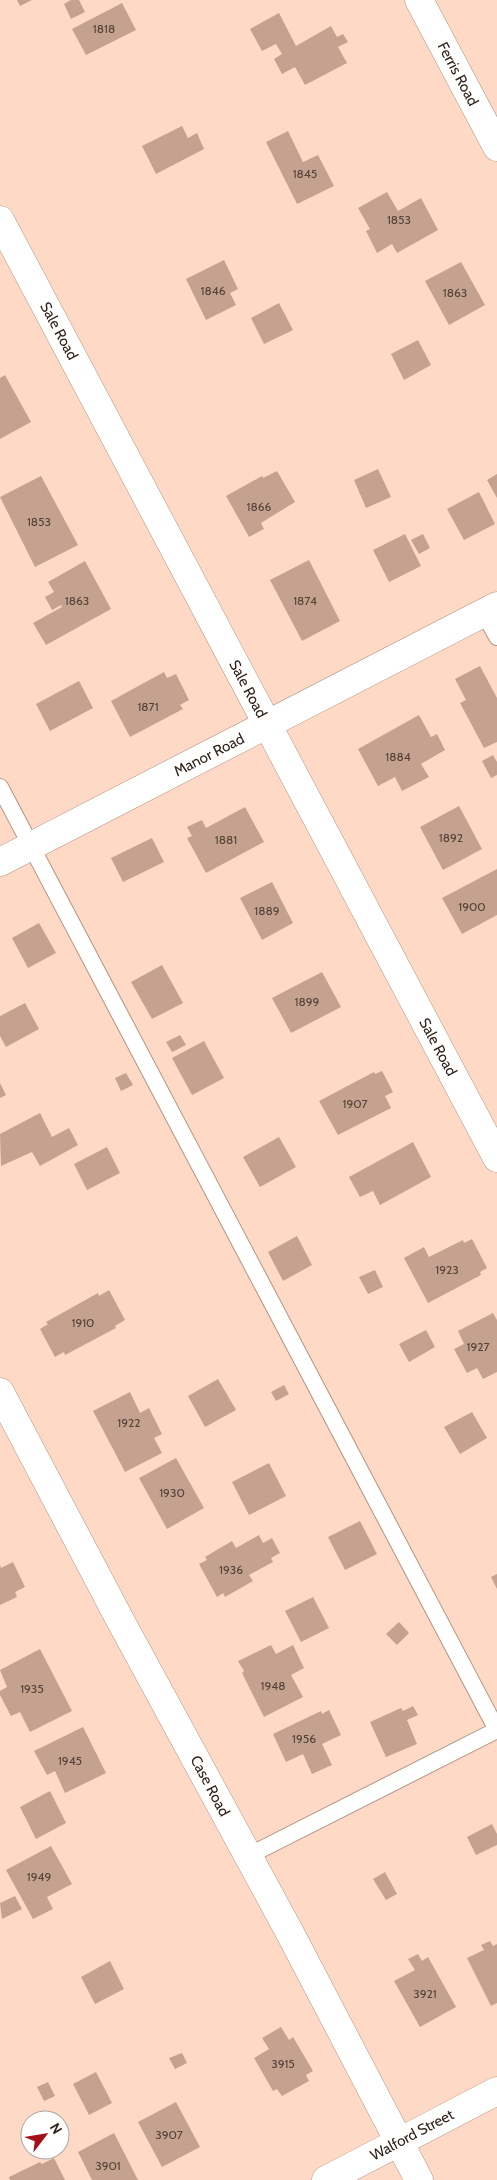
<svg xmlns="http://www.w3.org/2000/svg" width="497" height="2180" viewBox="0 0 497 2180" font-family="Cabin,sans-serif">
	<rect width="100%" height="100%" fill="#fedac6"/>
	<!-- building -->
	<g fill="#c4a28f">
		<polygon points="17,0 32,0 20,6"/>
		<polygon points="71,0 79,0 85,12 71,19 64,4"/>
		<polygon points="122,3 136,30 86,55 72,29"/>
		<polygon points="279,13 296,46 331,26 337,37 343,34 348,42 338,47 347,63 305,85 295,67 282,74 274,59 282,54 276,44 262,51 250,29"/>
		<polygon points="182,126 188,138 197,133 204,149 156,174 142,146"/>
		<polygon points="288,131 303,162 318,155 334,186 297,204 266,142"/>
		<polygon points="387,192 398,211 421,198 438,230 397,253 392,244 377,253 366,231 370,229 358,208"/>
		<polygon points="224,260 238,289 230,293 236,305 206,320 186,279"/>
		<polygon points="461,262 485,305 449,325 425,281"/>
		<polygon points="279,303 293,330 264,344 251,318"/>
		<polygon points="418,340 431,365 404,380 391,354"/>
		<polygon points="5,375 31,422 0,439 0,378"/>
		<polygon points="378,469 391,497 366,508 354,480"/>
		<polygon points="277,471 295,502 261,523 264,529 249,537 226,496 262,476 263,478"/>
		<polygon points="497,474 497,498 487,480"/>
		<polygon points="41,476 78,545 35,567 0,497"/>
		<polygon points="479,492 495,524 464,540 447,509"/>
		<polygon points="405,534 421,566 389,582 373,550"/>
		<polygon points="423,534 430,548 419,554 411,540"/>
		<polygon points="309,560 340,621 302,641 270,580"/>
		<polygon points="85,561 111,609 46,645 33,623 62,607 61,605 52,610 45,597 54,592 48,582"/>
		<polygon points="480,666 497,698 497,742 484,748 460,703 466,700 455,679"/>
		<polygon points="164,672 167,678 176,674 189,700 180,705 183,709 130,737 111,701"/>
		<polygon points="79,681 93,708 50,731 36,704"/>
		<polygon points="419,715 431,737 437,734 445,750 421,764 429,777 402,791 395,777 378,786 358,749"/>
		<polygon points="493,755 497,762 497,775 491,778 482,761"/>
		<polygon points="459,806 482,849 443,870 420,827"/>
		<polygon points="245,807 264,842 206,873 187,838 192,836 187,827 202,820 206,828"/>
		<polygon points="152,838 164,862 123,882 111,858"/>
		<polygon points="497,869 497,915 462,934 442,898"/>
		<polygon points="272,882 293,923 262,940 240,898"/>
		<polygon points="39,923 56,953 28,968 12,938"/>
		<polygon points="162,965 183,1003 152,1019 131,982"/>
		<polygon points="322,972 341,1007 291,1033 272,998"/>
		<polygon points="25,1003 39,1029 6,1047 0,1036 0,1016"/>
		<polygon points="180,1035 186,1045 172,1052 166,1042"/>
		<polygon points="204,1041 224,1078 192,1095 172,1058"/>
		<polygon points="382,1071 393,1092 385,1096 391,1108 338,1135 319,1101 374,1072 375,1074"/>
		<polygon points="126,1073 133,1085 121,1091 115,1078"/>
		<polygon points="0,1083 6,1095 0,1098"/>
		<polygon points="40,1113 52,1137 69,1128 78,1145 40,1166 32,1152 1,1166 0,1134"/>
		<polygon points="279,1137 296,1167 260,1187 243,1157"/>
		<polygon points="413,1142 431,1177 380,1205 373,1191 360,1197 349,1177"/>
		<polygon points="107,1147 120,1173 87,1190 74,1164"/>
		<polygon points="297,1236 312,1265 283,1281 268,1252"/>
		<polygon points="472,1239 487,1268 480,1272 481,1275 428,1303 404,1258 424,1247 429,1257 463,1240 464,1243"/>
		<polygon points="375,1270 383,1287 368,1294 359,1277"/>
		<polygon points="109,1290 125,1320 115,1326 116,1328 65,1355 64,1352 55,1357 40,1329 48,1324 46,1322 98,1293 99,1296"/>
		<polygon points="493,1313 497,1320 497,1372 483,1379 477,1368 467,1373 454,1349 464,1344 458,1331"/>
		<polygon points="426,1330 435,1347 409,1362 399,1344"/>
		<polygon points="218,1379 236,1410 205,1427 188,1396"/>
		<polygon points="284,1385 289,1394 276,1401 271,1392"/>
		<polygon points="130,1392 140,1413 149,1408 162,1434 154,1438 162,1453 125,1472 93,1411"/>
		<polygon points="472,1412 487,1438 460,1454 444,1427"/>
		<polygon points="176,1458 204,1508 167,1529 139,1478"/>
		<polygon points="269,1463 286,1496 249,1515 232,1482"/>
		<polygon points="360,1521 377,1554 345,1570 328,1537"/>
		<polygon points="259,1535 263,1543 272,1538 280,1553 271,1558 273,1562 249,1575 253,1581 225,1597 223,1593 217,1597 199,1564 207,1560 205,1557 232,1541 236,1548"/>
		<polygon points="13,1562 25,1587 15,1592 17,1597 0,1605 0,1565 1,1568"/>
		<polygon points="497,1574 497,1589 491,1577"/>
		<polygon points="313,1597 329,1628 301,1642 285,1611"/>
		<polygon points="399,1622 409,1633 397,1645 386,1634"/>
		<polygon points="271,1645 276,1654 293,1645 304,1668 291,1675 303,1697 264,1717 242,1673 244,1671 238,1661"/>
		<polygon points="40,1649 72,1711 30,1732 20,1712 11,1716 0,1695 0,1691 7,1687 0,1670"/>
		<polygon points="413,1706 418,1715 407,1720 417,1744 386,1757 370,1722 401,1708 403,1711"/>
		<polygon points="329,1710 341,1735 322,1744 332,1765 312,1774 303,1754 286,1762 273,1734 321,1711 322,1714"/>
		<polygon points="83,1727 106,1773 65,1793 55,1771 47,1775 34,1751"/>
		<polygon points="50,1791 66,1823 36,1839 20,1807"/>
		<polygon points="492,1824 497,1834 497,1845 476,1855 467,1837"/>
		<polygon points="51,1846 72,1884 47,1897 53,1909 33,1919 6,1870"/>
		<polygon points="385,1872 397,1894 386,1900 373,1879"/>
		<polygon points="15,1896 22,1909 2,1919 0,1903"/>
		<polygon points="490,1941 493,1946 497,1944 497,2003 491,2006 467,1958 484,1950 481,1945"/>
		<polygon points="418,1954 422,1961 428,1957 456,2007 420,2027 394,1981 415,1970 408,1959"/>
		<polygon points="110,1961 124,1989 95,2004 81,1977"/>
		<polygon points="281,2027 289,2040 293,2037 313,2071 306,2075 309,2081 282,2096 277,2089 273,2091 254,2058 269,2049 262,2038"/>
		<polygon points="182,2053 187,2063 175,2069 169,2058"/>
		<polygon points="96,2072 112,2103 89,2115 73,2084"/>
		<polygon points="48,2082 55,2096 44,2101 37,2087"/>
		<polygon points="176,2102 200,2147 162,2167 138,2122"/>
		<polygon points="114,2133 138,2180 92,2180 78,2152"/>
		<polygon points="54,2158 65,2180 10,2180 9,2177 40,2162 42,2164"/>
	</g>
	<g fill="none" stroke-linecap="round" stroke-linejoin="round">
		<!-- service casing -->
		<g stroke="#b49381" stroke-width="18">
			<g id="service">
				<polyline points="484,613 497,637"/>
				<polyline points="0,787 497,1730"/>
				<polyline points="248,1856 497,1730"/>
			</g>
		</g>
		<!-- minor casing -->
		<g stroke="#b49381" stroke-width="29">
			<g id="minor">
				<polyline points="0,220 497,1158"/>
				<polyline points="0,862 497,606"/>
				<polyline points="0,1392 119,1618 290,1933 419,2180"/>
				<polyline points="326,2180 497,2091"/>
			</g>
		</g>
		<!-- secondary casing -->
		<g stroke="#b49381" stroke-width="29">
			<polyline id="secondary" points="419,0 497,147"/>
		</g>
		<!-- service -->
		<use href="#service" stroke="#fff" stroke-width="16"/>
		<!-- minor -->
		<use href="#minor" stroke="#fff" stroke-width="28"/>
		<!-- secondary -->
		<use href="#secondary" stroke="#fff" stroke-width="28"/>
	</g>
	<g text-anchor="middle" stroke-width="4" stroke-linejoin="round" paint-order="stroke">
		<!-- number labels -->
		<g font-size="12" fill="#564339">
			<text x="104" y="33">1818</text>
			<text x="305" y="178">1845</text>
			<text x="399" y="224">1853</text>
			<text x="213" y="295">1846</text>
			<text x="455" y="297">1863</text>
			<text x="259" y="511">1866</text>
			<text x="39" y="526">1853</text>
			<text x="77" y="605">1863</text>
			<text x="305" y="605">1874</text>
			<text x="148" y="711">1871</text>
			<text x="398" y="761">1884</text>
			<text x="451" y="842">1892</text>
			<text x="226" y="844">1881</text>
			<text x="472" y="911">1900</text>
			<text x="267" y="915">1889</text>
			<text x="307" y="1006">1899</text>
			<text x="355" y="1108">1907</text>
			<text x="447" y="1274">1923</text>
			<text x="83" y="1327">1910</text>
			<text x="478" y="1351">1927</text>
			<text x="129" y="1427">1922</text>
			<text x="172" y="1497">1930</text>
			<text x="231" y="1574">1936</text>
			<text x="273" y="1690">1948</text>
			<text x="32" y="1693">1935</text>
			<text x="304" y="1743">1956</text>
			<text x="70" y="1765">1945</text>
			<text x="39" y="1881">1949</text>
			<text x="425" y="1998">3921</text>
			<text x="283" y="2068">3915</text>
			<text x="169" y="2139">3907</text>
			<text x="108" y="2170">3901</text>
		</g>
		<!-- street labels -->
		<g font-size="15" fill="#31231c" stroke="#fff">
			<text transform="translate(458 74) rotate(62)" y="5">Ferris Road</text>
			<text transform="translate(59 331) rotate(62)" y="5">Sale Road</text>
			<text transform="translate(248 689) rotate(62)" y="5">Sale Road</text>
			<text transform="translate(209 755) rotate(-27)" y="5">Manor Road</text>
			<text transform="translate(438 1047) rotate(62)" y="5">Sale Road</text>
			<text transform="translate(210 1786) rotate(62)" y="5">Case Road</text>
			<text transform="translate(412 2135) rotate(-28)" y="5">Walford Street</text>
		</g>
	</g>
	<!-- north arrow -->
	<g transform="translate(45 2135) rotate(59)"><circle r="24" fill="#ffffff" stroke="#ada7a4"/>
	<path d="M0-4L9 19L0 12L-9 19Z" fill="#a50d17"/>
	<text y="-8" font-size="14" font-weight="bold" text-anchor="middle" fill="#31231c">N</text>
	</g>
</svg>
